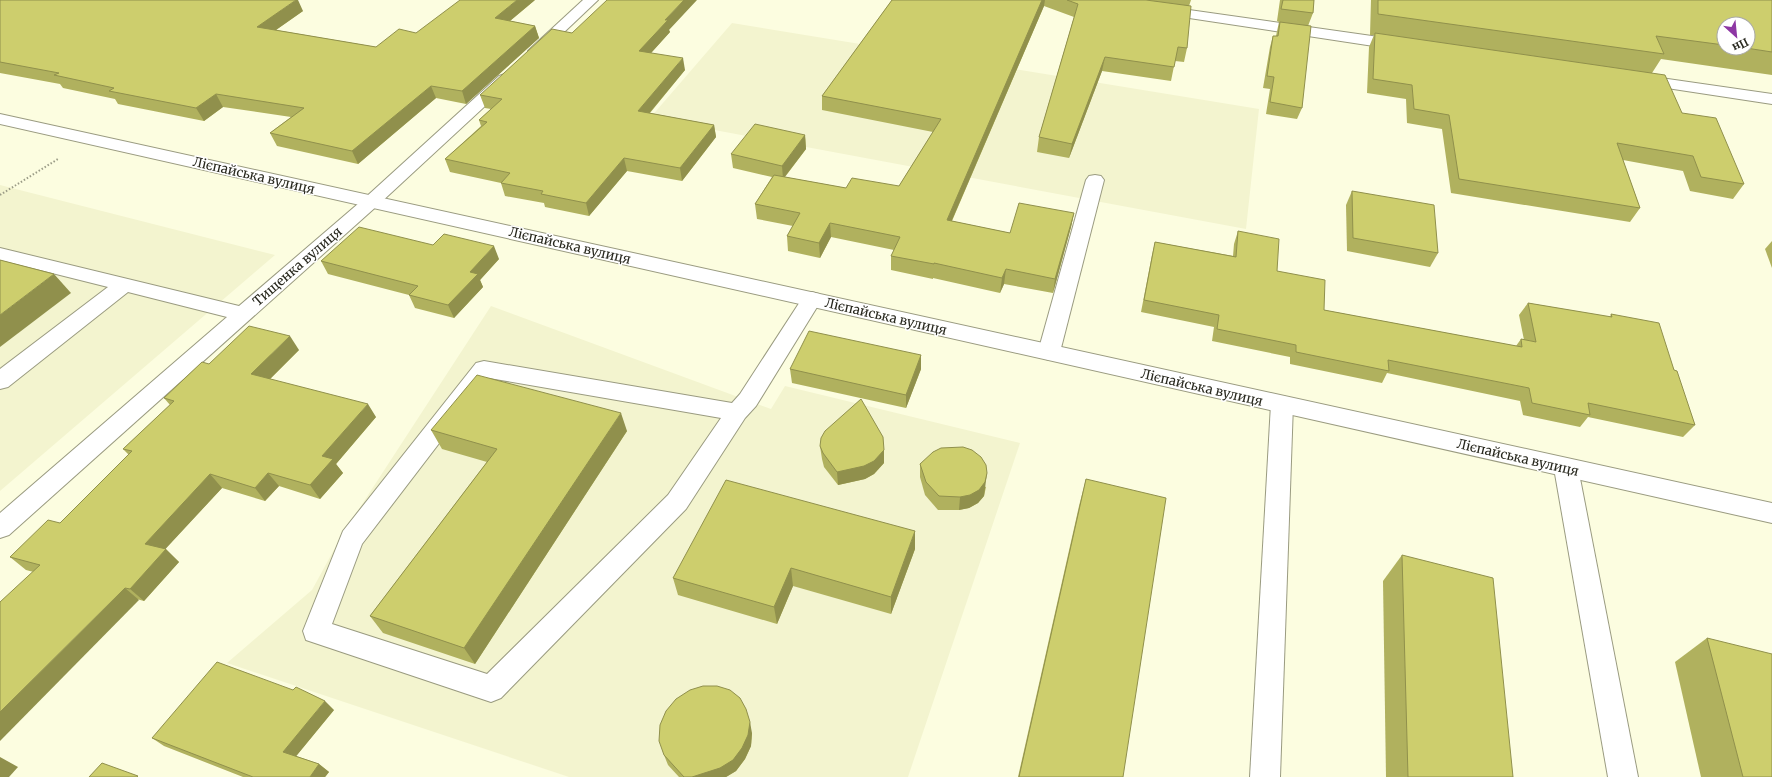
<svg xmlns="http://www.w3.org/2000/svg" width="1772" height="777" viewBox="0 0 1772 777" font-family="Merriweather,serif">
	<rect width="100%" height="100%" fill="#fcfde0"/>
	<!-- built -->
	<g fill="#f3f4cf">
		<polygon points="732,23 1259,109 1246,229 650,118"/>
		<polygon points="0,185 275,255 0,491"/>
		<polygon points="491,306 771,409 785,386 1020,443 908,777 569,777 227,663 312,590 342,535"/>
	</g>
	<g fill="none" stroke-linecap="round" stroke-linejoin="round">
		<!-- minor casing -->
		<g stroke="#9a9b80" stroke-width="2">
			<g id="minor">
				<polygon points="583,0 598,0 541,54 536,56 531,54 528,51 531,48"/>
				<polygon points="1161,6 1400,40 1405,42 1408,45 1405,48 1400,50 1156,13 1154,10 1156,7"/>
				<polygon points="505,74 511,76 513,79 511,82 378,205 9,535 0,538 0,513 227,317 128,292 8,387 0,389 0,369 108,287 0,260 0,248 239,306 366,197 499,76"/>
				<polygon points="1640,75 1772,94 1772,104 1634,83 1632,80 1634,77"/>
				<polygon points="1095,175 1101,176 1104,180 1060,352 1057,357 1049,360 1041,357 1038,352 1086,180 1089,176"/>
				<path d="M 812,292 L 819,294 L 822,299 L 756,406 L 745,418 L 686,509 L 501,698 L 491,702 L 306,640 L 303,631 L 343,531 L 476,363 L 484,361 L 732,403 L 740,394 L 805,294 ZM 489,378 L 721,418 L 668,495 L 487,674 L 332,624 L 362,544 Z"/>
				<polygon points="1282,396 1290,398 1293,404 1280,777 1250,777 1271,404 1274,398"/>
				<polygon points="1566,459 1574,461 1578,468 1638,777 1608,777 1554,468 1558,461"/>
			</g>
		</g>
		<!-- major casing -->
		<g stroke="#9a9b80" stroke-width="2">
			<polygon id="major" points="0,114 1772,503 1772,523 0,124"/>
		</g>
		<!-- path -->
		<polyline stroke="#9b9c87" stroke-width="2" stroke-dasharray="1.5 2" stroke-linecap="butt" points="0,195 58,159"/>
		<!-- minor -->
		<use href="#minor" fill="#fff" fill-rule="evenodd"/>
		<!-- major -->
		<use href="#major" fill="#fff" fill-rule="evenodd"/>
	</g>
	<!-- wall -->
	<g fill="#b0b15e" fill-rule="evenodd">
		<polygon points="0,0 303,11 276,30 376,47 416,33 535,0 510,21 535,26 539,38 466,104 436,98 358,164 277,146 270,133 291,117 223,107 204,121 118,104 115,99 63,88 60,84 0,73"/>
		<polygon points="892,0 1191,0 1189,6 1187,48 1184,62 1175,61 1171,81 1102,71 1069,158 1037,152 1039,137 1074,17 1044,6 952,221 1010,233 1074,213 1071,227 1053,293 1004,284 1000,293 933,278 933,279 891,270 891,256 894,250 831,237 820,258 788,251 787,236 793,226 757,219 755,204 772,177 733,168 731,154 805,135 806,149 785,177 846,188 899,186 933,132 822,110 822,96"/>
		<polygon points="1280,0 1314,0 1313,13 1308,26 1302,108 1297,119 1266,114 1270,89 1263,88 1270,47 1273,36 1276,36 1279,22 1277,21"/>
		<path d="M 1371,0 L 1772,0 L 1772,75 L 1661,59 L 1652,73 L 1682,113 L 1744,184 L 1733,199 L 1690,191 L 1683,171 L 1623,160 L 1640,208 L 1630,222 L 1451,193 L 1442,129 L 1407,123 L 1406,99 L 1367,93 L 1369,47 L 1374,35 L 1370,35 ZM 1724,24 L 1748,48 L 1724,48 Z"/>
		<polygon points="669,30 670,32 651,53 685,70 650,113 714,125 716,137 682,181 627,171 589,216 545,207 544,203 505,196 501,183 450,172 445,159 481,126 479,120 491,109 485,108 480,95 572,33"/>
		<polygon points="1352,191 1438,253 1430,267 1347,251 1346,205"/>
		<polygon points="1238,231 1277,271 1324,310 1516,346 1521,339 1524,340 1519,315 1528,303 1610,317 1611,314 1674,370 1695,425 1683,437 1588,417 1580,427 1523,415 1520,401 1387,373 1382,383 1290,364 1290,357 1212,341 1214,327 1141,312 1152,255 1155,242 1233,256 1234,244"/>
		<polygon points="1772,241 1772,268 1765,249"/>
		<polygon points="433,245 499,259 480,280 483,287 454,318 415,308 409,295 328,274 321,261"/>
		<polygon points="299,350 270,379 376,417 336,464 343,473 320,499 279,486 265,501 222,488 165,549 179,562 144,601 26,570 10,557 60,523 129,455 123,449 170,405 164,398 209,364"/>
		<polygon points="921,355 921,369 906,408 792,383 790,369"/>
		<polygon points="431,430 627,431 475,664 383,633 370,616 487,462 442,449"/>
		<polygon points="820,446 884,450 884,463 874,474 865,479 838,485 824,467 822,459"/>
		<polygon points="920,464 986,487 984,496 978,503 969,508 959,510 938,510 925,495 920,477"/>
		<polygon points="1086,479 1123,777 1018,777 1079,506"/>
		<polygon points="915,549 891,614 793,586 777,624 678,595 673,578"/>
		<polygon points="1402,555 1513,777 1386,777 1383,581"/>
		<polygon points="1707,638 1772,777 1701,777 1675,662"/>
		<polygon points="334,710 296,756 319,764 329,772 325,777 243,777 164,746 152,738"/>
		<polygon points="752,733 751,746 745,759 736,771 726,777 679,777 668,765 664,755"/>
	</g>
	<!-- shaded-wall -->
	<g fill="#90904c">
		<polygon points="296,0 298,0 303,11 263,39 257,27"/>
		<polygon points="517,0 535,0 499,30 495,18"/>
		<polygon points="684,0 697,0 669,30 670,32 642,63 639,51 665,20"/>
		<polygon points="1042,0 1045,0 1044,6 946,234 947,220"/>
		<polygon points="535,26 539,38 466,104 462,91"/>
		<polygon points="1105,57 1102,71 1069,158 1072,144"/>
		<polygon points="683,58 685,70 641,123 638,111"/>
		<polygon points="431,86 436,98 358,164 352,151"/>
		<polygon points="216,94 223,107 204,121 196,108"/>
		<polygon points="714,125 716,137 682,181 680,168"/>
		<polygon points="805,135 806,149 783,179 782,166"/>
		<polygon points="624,158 627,171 589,216 586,203"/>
		<polygon points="1074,213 1071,227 1053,293 1055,279"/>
		<polygon points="830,223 831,237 820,258 819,243"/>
		<polygon points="494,246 499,259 480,280 483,287 454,318 448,305 470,272"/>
		<polygon points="1006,269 1004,284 1000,293 1002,278"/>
		<polygon points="54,274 71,293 0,347 0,315"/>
		<polygon points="290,336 299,350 261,388 251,374"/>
		<polygon points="921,355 921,369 906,408 906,395"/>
		<polygon points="368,404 376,417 336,464 343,473 320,499 310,485 322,456"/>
		<polygon points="621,413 627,431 475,664 464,648"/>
		<polygon points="884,450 884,463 874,474 865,479 838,485 837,472"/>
		<polygon points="268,473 279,486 265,501 255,488"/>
		<polygon points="987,473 984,496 978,503 969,508 959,510 960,497"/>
		<polygon points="210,474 222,488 158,557 145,544"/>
		<polygon points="915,531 915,549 891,614 891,597"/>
		<polygon points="166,549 179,562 144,601 130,589"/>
		<polygon points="791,568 793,586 777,624 774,607"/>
		<polygon points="125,588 139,600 0,741 0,712"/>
		<polygon points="325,701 334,710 293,760 283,752"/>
		<polygon points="750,722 752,733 751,746 745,759 736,771 726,777 692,777"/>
		<polygon points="0,757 18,767 9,777 0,777"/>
		<polygon points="319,764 329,772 325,777 310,777"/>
	</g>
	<!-- building -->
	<g fill="#cdce6d" stroke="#90904c">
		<polygon points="0,0 296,0 257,27 376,47 399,29 416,33 460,0 517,0 495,18 535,26 462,91 431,86 352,151 270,133 304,108 216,94 196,108 109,91 114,88 54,75 59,73 0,62"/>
		<polygon points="607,0 684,0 665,20 668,20 639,51 683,58 638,111 714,125 680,168 624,158 586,203 541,194 543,191 501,183 510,173 445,159 487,122 479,120 502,99 480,95 552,29 572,33"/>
		<polygon points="892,0 1042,0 947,220 1010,233 1019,203 1074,213 1055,279 1006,269 1002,278 934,263 934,264 891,256 900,237 830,223 819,243 787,236 800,213 755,204 774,175 846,188 852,178 899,186 941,119 822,96"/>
		<polygon points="1067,0 1146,0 1191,6 1187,48 1178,47 1174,67 1105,57 1072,144 1039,137 1078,4"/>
		<polygon points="1283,0 1314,0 1313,13 1281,9"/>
		<polygon points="1378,0 1772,0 1772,52 1746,48 1748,48 1748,24 1724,24 1724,45 1656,36 1664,54 1378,14"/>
		<polygon points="1280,22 1311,26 1302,108 1270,102 1274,77 1267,76 1273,36 1278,36"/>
		<polygon points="1375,33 1665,75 1682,113 1716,118 1744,184 1701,177 1693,156 1617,143 1640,208 1459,179 1449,115 1414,109 1412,85 1373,79"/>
		<polygon points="755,124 805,135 782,166 731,154"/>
		<polygon points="1352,191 1434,205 1438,253 1353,238"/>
		<polygon points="359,227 433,245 444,234 494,246 470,272 478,274 448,305 409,295 418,286 321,261"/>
		<polygon points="1238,231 1279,239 1277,271 1325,280 1324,310 1522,347 1521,339 1536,342 1528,303 1612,317 1611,314 1659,323 1674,370 1677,371 1695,425 1588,403 1590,415 1532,403 1529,388 1388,360 1389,371 1296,352 1296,345 1217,329 1219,315 1144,300 1155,242 1236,257"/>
		<polygon points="0,260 54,274 0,315"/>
		<polygon points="249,326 290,336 251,374 368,404 322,456 333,459 310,485 268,473 255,488 210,474 145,544 166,549 130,589 125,588 0,712 0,602 40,565 10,557 48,520 60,523 132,451 123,449 174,401 164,398 202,362 209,364"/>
		<polygon points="809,331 921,355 906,395 790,369"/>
		<polygon points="477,375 621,413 464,648 370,616 497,449 431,430"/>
		<polygon points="861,399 883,437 884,450 874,461 864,466 837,472 823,453 820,446 821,438 825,431"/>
		<polygon points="963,447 972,450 981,457 986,465 987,473 985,482 979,490 970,495 960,497 939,496 926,482 920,464 933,452 941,448"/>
		<polygon points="1086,479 1166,498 1123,777 1019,777"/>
		<polygon points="726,480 915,531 891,597 791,568 774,607 673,578"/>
		<polygon points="1402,555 1493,578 1513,777 1408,777"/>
		<polygon points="1707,638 1772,654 1772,777 1743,777"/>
		<polygon points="217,662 293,690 296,687 325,701 283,752 319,764 310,777 253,777 152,738"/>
		<polygon points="703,686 717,686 730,690 740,698 746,709 750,722 748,735 742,748 733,760 720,768 692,777 684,777 664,755 659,741 660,725 666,711 676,699 690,690"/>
		<polygon points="102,763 138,776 137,777 89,777"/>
	</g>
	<g text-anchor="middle" stroke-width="3" stroke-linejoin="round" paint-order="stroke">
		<!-- street labels -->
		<g font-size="13" fill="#28281e" stroke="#fff">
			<text transform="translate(254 175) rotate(13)" y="5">Лієпайська вулиця</text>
			<text transform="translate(570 245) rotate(13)" y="5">Лієпайська вулиця</text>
			<text transform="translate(297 266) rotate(-41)" y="5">Тищенка вулиця</text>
			<text transform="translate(886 316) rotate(13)" y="5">Лієпайська вулиця</text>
			<text transform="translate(1202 387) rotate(13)" y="5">Лієпайська вулиця</text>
			<text transform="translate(1518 457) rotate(13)" y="5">Лієпайська вулиця</text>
		</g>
	</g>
	<!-- north arrow -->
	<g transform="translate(1736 36) rotate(153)"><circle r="19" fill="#ffffff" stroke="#a9a9a5"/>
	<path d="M0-3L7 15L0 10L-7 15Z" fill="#8e37a4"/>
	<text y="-6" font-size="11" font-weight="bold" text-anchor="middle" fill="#28281e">Пн</text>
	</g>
</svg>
